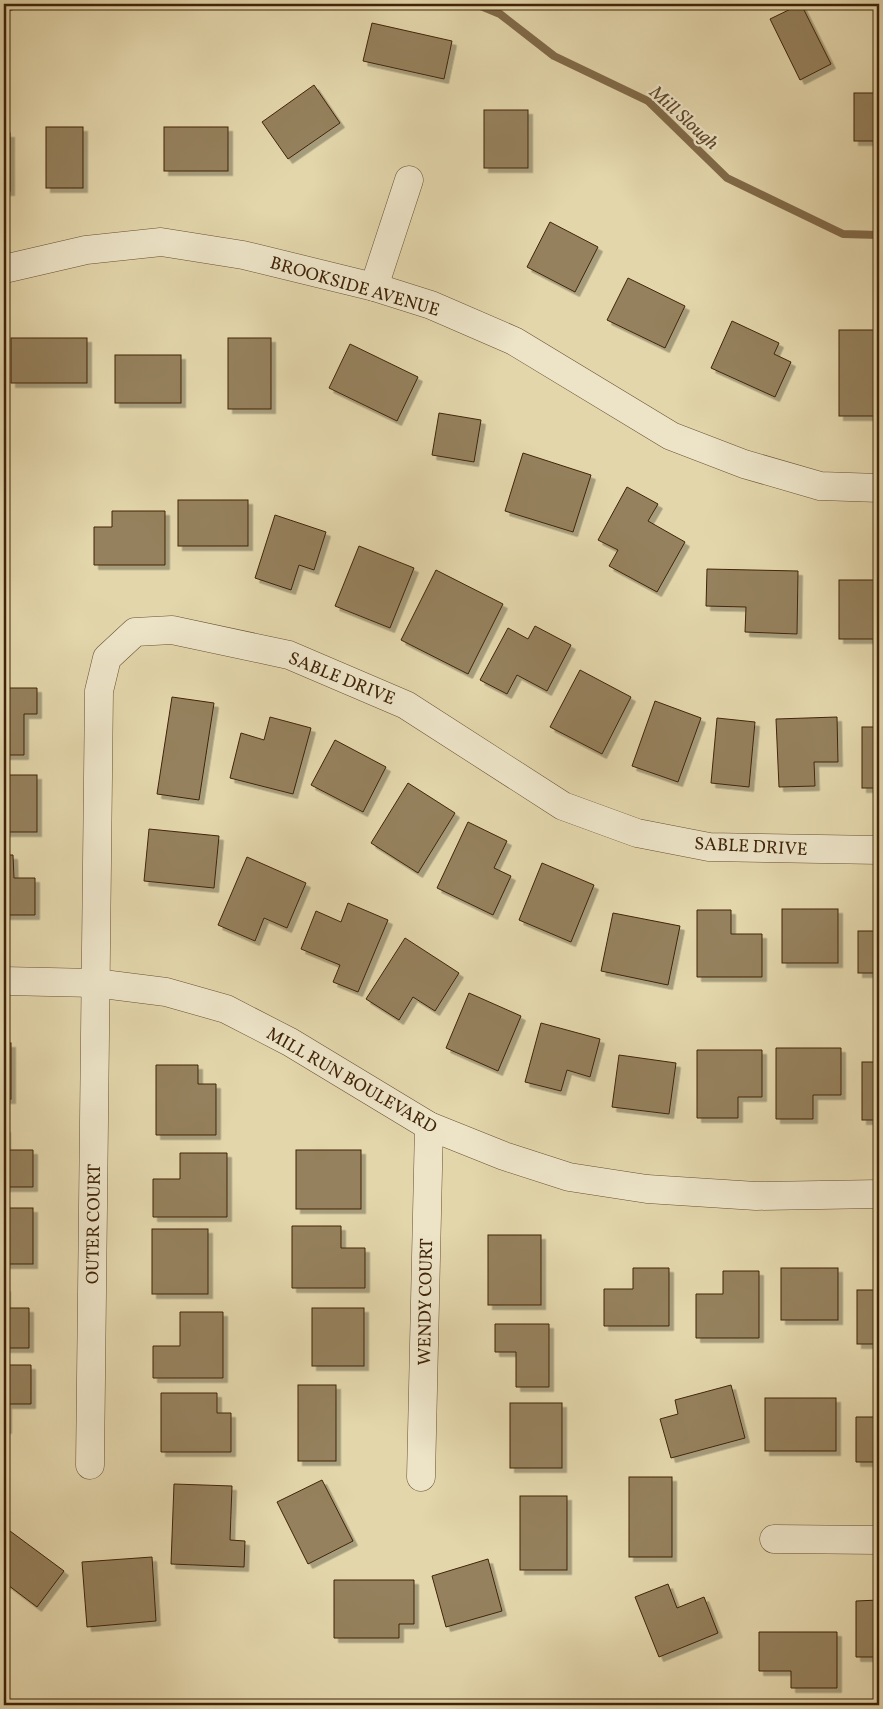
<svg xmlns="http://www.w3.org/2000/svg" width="883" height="1709" viewBox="0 0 883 1709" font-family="Vollkorn,serif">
	<defs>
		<filter id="shadow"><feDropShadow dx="4.5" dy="4.5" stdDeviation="0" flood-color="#0004"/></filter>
	</defs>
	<rect width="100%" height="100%" fill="#e3d6ab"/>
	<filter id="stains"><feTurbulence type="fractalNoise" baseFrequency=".004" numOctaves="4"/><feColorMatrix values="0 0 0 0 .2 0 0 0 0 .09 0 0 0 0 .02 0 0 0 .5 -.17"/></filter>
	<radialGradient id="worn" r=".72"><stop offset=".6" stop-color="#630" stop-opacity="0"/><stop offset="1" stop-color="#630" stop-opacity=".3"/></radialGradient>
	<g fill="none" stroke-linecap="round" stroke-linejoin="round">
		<!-- stream -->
		<g stroke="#816a49" stroke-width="8">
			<polyline points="476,4 500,14 554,56 648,101 727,178 843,234 879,235"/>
			<polyline points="4,9 19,4"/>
		</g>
	</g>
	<!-- building -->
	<g fill="#95815d" stroke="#402408" filter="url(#shadow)">
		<polygon points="801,4 831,64 800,80 770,19"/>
		<polygon points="372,23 452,41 444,79 363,61"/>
		<polygon points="314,85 340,123 288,159 262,122"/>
		<rect x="854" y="93" width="25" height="48"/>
		<rect x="484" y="110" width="44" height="58"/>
		<rect x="46" y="127" width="37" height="61"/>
		<rect x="164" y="127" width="64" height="44"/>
		<rect x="4" y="133" width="6" height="58"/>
		<polygon points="550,222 598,247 575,292 527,267"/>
		<polygon points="628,278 685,306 665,348 607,320"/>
		<polygon points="732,321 779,343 774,354 791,362 775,397 711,368"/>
		<rect x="839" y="330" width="40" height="86"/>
		<rect x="11" y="338" width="76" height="45"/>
		<rect x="228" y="338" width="43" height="71"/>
		<polygon points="350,344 418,377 397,421 329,388"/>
		<rect x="115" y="355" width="66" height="48"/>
		<polygon points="439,413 481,420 474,462 432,455"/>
		<polygon points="523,453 591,475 573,532 505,511"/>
		<polygon points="627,487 658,504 648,521 685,542 657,592 609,566 618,550 598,540"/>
		<rect x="178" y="500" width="70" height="46"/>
		<polygon points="112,511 165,511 165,565 94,565 94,527 112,527"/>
		<polygon points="275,515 326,532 314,570 299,565 291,590 255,578"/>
		<polygon points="359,546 414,568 390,628 335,606"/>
		<polygon points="707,569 798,571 797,634 745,632 746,607 706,606"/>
		<polygon points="436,570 503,604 468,674 401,640"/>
		<rect x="839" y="580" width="40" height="59"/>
		<polygon points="535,626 571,645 547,691 517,675 507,694 480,680 508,628 528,639"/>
		<polygon points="580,670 631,697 602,754 550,727"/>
		<polygon points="4,688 37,688 37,714 24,714 24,755 4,755"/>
		<polygon points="172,697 214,703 199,800 157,794"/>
		<polygon points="655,701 701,718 678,782 632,766"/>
		<polygon points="270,717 311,728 293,794 230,778 241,733 264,740"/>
		<polygon points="837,717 838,762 814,762 815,786 779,787 776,719"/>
		<polygon points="717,718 755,722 749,787 711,783"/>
		<rect x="862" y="727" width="17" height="61"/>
		<polygon points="335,740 386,767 363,812 311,785"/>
		<rect x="4" y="775" width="33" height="57"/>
		<polygon points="408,783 455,813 418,873 371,843"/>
		<polygon points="468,822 507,841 494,868 511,876 493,915 437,888"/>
		<polygon points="149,829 219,836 214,888 144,881"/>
		<polygon points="4,855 13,855 14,878 35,878 35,915 4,915"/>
		<polygon points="247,857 306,883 287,928 264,918 255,941 218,925"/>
		<polygon points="542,863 594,885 571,942 519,920"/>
		<polygon points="348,903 388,920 358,992 333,982 340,965 301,949 316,911 341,922"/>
		<rect x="782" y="909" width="56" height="54"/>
		<polygon points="697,910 731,910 731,934 762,934 762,977 697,977"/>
		<polygon points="613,913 680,926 668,985 601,971"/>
		<rect x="858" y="931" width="21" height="42"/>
		<polygon points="405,938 459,973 435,1011 413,997 399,1020 366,999"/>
		<polygon points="469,993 521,1016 498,1071 446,1048"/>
		<polygon points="541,1023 600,1039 590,1077 567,1070 561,1091 525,1082"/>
		<rect x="4" y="1043" width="7" height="56"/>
		<polygon points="776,1048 841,1048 841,1095 813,1095 813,1119 776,1119"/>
		<polygon points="697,1050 762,1050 762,1097 738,1097 738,1118 697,1118"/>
		<polygon points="619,1055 676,1063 669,1114 612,1107"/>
		<rect x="862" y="1062" width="17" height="58"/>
		<polygon points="156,1065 198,1065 198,1084 216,1084 216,1135 156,1135"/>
		<polygon points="4,1128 6,1128 6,1150 33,1150 33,1187 4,1187"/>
		<rect x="296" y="1150" width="65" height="59"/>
		<polygon points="180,1153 227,1153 227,1217 153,1217 153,1179 180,1179"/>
		<rect x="4" y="1208" width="29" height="56"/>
		<polygon points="292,1226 341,1226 341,1248 365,1248 365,1288 292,1288"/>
		<rect x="152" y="1229" width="56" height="65"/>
		<rect x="488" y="1235" width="53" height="70"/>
		<polygon points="633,1268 669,1268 669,1326 604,1326 604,1289 633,1289"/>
		<rect x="781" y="1268" width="57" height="52"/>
		<polygon points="723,1271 759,1271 759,1338 696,1338 696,1294 723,1294"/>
		<polygon points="4,1287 6,1287 6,1308 29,1308 29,1348 4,1348"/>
		<rect x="857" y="1290" width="22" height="54"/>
		<rect x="312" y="1308" width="52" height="58"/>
		<polygon points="180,1312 223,1312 223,1378 153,1378 153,1346 180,1346"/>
		<polygon points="495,1324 549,1324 549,1387 516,1387 516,1352 495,1352"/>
		<polygon points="4,1365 31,1365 31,1404 7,1404 7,1429 4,1429"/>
		<rect x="298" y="1385" width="38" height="76"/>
		<polygon points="731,1385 745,1438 671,1458 660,1419 678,1414 675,1400"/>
		<polygon points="161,1393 217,1393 217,1413 231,1413 231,1452 161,1452"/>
		<rect x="765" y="1398" width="71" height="53"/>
		<rect x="510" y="1403" width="52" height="65"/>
		<polygon points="876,1404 879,1404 879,1462 856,1462 856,1417 876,1417"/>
		<rect x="629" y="1477" width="43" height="80"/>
		<polygon points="322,1480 353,1541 308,1564 277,1502"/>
		<polygon points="174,1484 232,1486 230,1540 245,1541 244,1567 171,1564"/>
		<rect x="520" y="1496" width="47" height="74"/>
		<polygon points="10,1531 64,1571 37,1607 4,1582 4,1540"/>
		<polygon points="152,1557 156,1621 87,1627 82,1562"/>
		<polygon points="488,1559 502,1611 446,1627 432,1576"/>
		<polygon points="334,1580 414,1580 414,1624 399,1624 399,1638 334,1638"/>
		<polygon points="668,1584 677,1608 704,1597 718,1633 659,1657 635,1597"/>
		<polygon points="879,1600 879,1657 856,1657 856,1601"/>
		<polygon points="759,1632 837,1632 837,1688 791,1688 791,1671 759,1671"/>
	</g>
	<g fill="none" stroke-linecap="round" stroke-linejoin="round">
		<!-- minor casing -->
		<g stroke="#695031" stroke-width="29">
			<g id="minor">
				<polyline points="4,269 86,250 161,242 243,255 374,287 431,305 514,341 671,436 744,464 820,486 879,488"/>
				<polyline points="374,287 409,180"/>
				<polyline points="4,981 95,983 166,992 226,1009 290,1042 429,1126 504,1156 569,1177 647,1189 756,1196 879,1194"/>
				<polyline points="90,1465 99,691 107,658 135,632 172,630 289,655 406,705 563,806 637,833 709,847 879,850"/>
				<polyline points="421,1477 429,1126"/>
				<polyline points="774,1539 879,1540"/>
			</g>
		</g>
		<!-- minor -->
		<use href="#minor" stroke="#ede4c8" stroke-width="28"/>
	</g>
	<g text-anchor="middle" stroke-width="4.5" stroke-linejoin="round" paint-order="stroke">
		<!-- street labels -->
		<g font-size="18" fill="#402408" stroke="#ede4c8">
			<text transform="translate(355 286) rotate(16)" y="6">BROOKSIDE AVENUE</text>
			<text transform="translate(342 678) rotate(22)" y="6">SABLE DRIVE</text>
			<text transform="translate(751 846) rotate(3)" y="6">SABLE DRIVE</text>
			<text transform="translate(352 1080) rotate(30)" y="6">MILL RUN BOULEVARD</text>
			<text transform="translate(93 1224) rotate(-89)" y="6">OUTER COURT</text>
			<text transform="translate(425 1302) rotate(-89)" y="6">WENDY COURT</text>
		</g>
		<!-- water labels -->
		<g font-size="19" font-style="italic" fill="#604728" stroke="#ede4c8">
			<text transform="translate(685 117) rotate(42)" y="7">Mill Slough</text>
		</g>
	</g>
	<!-- margin -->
	<rect width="883" height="1709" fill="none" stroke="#e3d6ab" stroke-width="20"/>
	<rect x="5" y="5" width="873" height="1699" fill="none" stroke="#402408" stroke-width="2.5"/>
	<rect x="10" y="10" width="863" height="1689" fill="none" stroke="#402408"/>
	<rect width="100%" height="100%" filter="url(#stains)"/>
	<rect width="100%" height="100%" fill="url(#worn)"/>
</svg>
